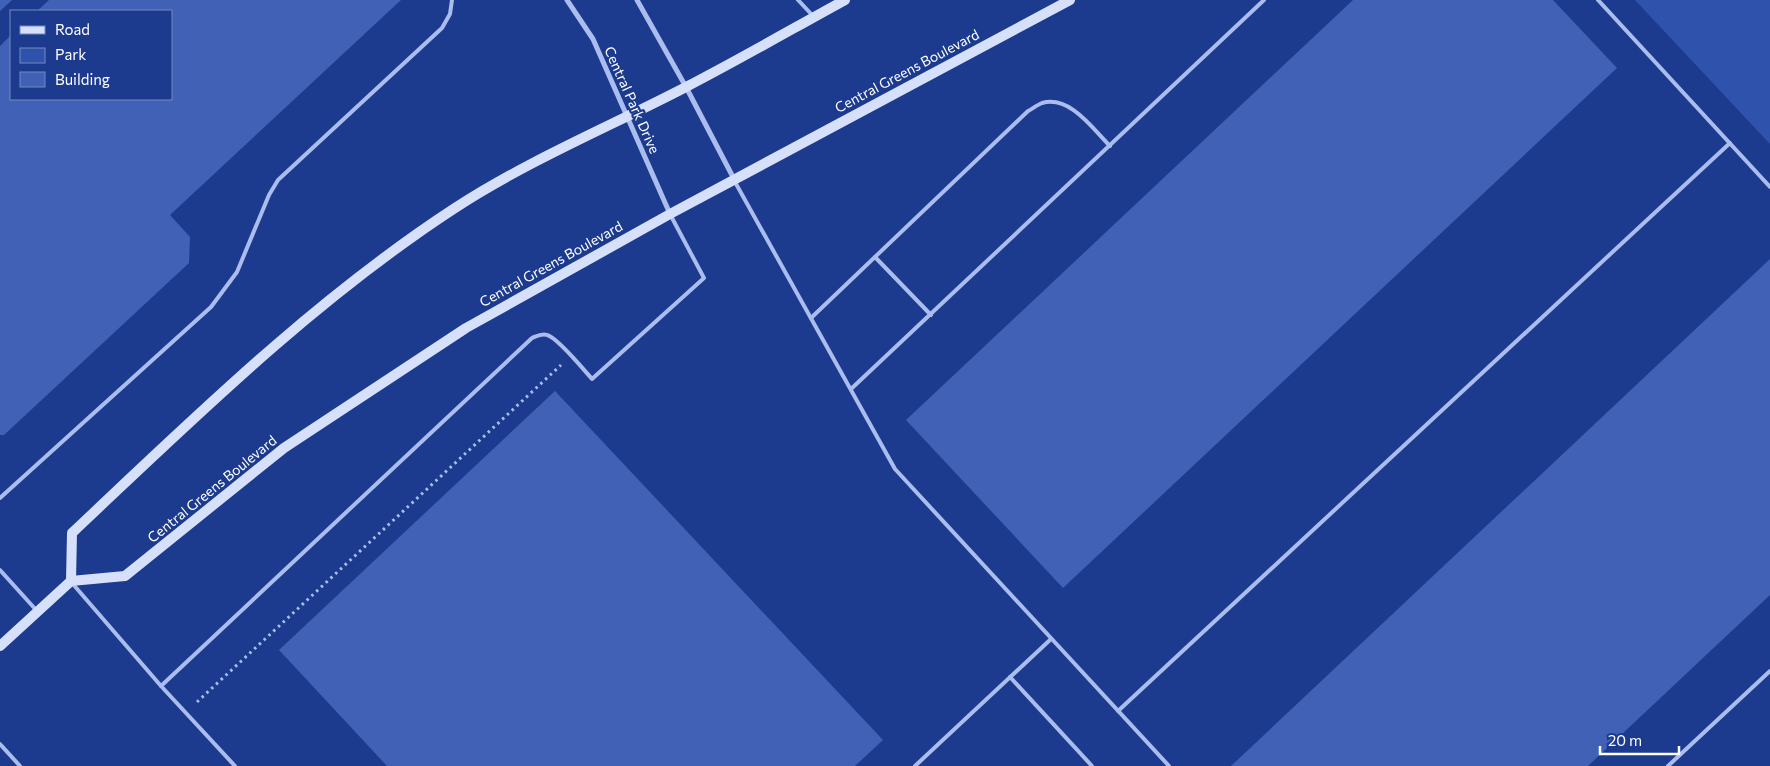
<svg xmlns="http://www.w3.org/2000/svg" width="1770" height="766" viewBox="0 0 1770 766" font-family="Commissioner,sans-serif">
	<rect width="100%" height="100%" fill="#1c3b8f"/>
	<!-- green -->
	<polygon fill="#2f53ad" points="1635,0 1770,0 1770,144"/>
	<!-- building -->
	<g fill="#4061b5">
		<polygon points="0,0 12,0 0,11"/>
		<polygon points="49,0 401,0 170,215 190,237 189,263 4,435 0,435 0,46 11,35 11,99 171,99 171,11 37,11"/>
		<polygon points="1353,0 1553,0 1617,68 1063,588 906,420"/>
		<polygon points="1770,259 1770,595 1588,766 1231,766"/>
		<polygon points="555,391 883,740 855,766 387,766 279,650"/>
	</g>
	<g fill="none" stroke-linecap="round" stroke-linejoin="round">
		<!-- path -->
		<polyline stroke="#aabdee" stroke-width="3" stroke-dasharray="2.5 4" stroke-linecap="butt" points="197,702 561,365"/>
		<!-- lane -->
		<g stroke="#aabdee" stroke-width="4">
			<polyline points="798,0 814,17"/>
			<polyline points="1598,0 1770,187"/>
			<polyline points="735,182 895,469 1169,766"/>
			<polyline points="875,257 931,315"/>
			<path d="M 811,318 L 1028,111 C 1032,109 1037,105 1042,103 C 1070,95 1093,129 1110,146"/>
			<polyline points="851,389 1264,0"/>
			<polyline points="0,498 211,307 237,272 269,195 278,180 442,28 450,14 452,0"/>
			<polyline points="0,570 37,611"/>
			<polyline points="72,583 161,686 235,766"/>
			<polyline points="1010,677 1092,766"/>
			<path d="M 161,686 L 532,338 C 537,336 542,333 547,335 C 557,337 584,370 592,379 L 704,278 L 671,216"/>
			<polyline points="1118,711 1730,143"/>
			<polyline points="0,744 20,766"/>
			<polyline points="915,766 1051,639"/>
			<polyline points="1668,766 1770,671"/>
		</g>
		<!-- street -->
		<g stroke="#aabdee" stroke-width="5">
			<polyline points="567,0 593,39 670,214"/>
			<polyline points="637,0 686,87 734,179"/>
		</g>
		<!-- secondary -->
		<g stroke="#d6e0fa" stroke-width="10">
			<path d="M 71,581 L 72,533 C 194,418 314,300 455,208 C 529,160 609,127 686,87 C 740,59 792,29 845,0"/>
			<polyline points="0,646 71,581 125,576 284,448 466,328 670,214 1070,0"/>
		</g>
	</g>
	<g text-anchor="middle" stroke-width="4.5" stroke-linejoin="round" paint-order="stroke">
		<!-- street labels -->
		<g font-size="14" fill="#fff" stroke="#1c3b8f">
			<text transform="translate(907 71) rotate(-28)" y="5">Central Greens Boulevard</text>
			<text transform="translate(632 100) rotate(66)" y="5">Central Park Drive</text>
			<text transform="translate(551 264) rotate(-29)" y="5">Central Greens Boulevard</text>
			<text transform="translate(212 489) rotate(-39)" y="5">Central Greens Boulevard</text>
		</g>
	</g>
	<!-- legend -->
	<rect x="10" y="10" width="162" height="90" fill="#1c3b8f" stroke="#7789bc"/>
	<rect x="20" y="26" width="25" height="8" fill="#d6e0fa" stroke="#7789bc"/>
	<text x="55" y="35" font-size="15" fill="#ffffff">Road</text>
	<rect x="20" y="48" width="25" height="15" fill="#2f53ad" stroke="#7789bc"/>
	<text x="55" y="60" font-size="15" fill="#ffffff">Park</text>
	<rect x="20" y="72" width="25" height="15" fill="#4061b5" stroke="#7789bc"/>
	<text x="55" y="85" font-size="15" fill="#ffffff">Building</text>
	<!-- scale -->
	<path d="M1600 746v8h79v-8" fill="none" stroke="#ffffff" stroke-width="2.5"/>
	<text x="1608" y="746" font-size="15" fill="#ffffff" stroke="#1c3b8f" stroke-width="4" paint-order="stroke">20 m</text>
</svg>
